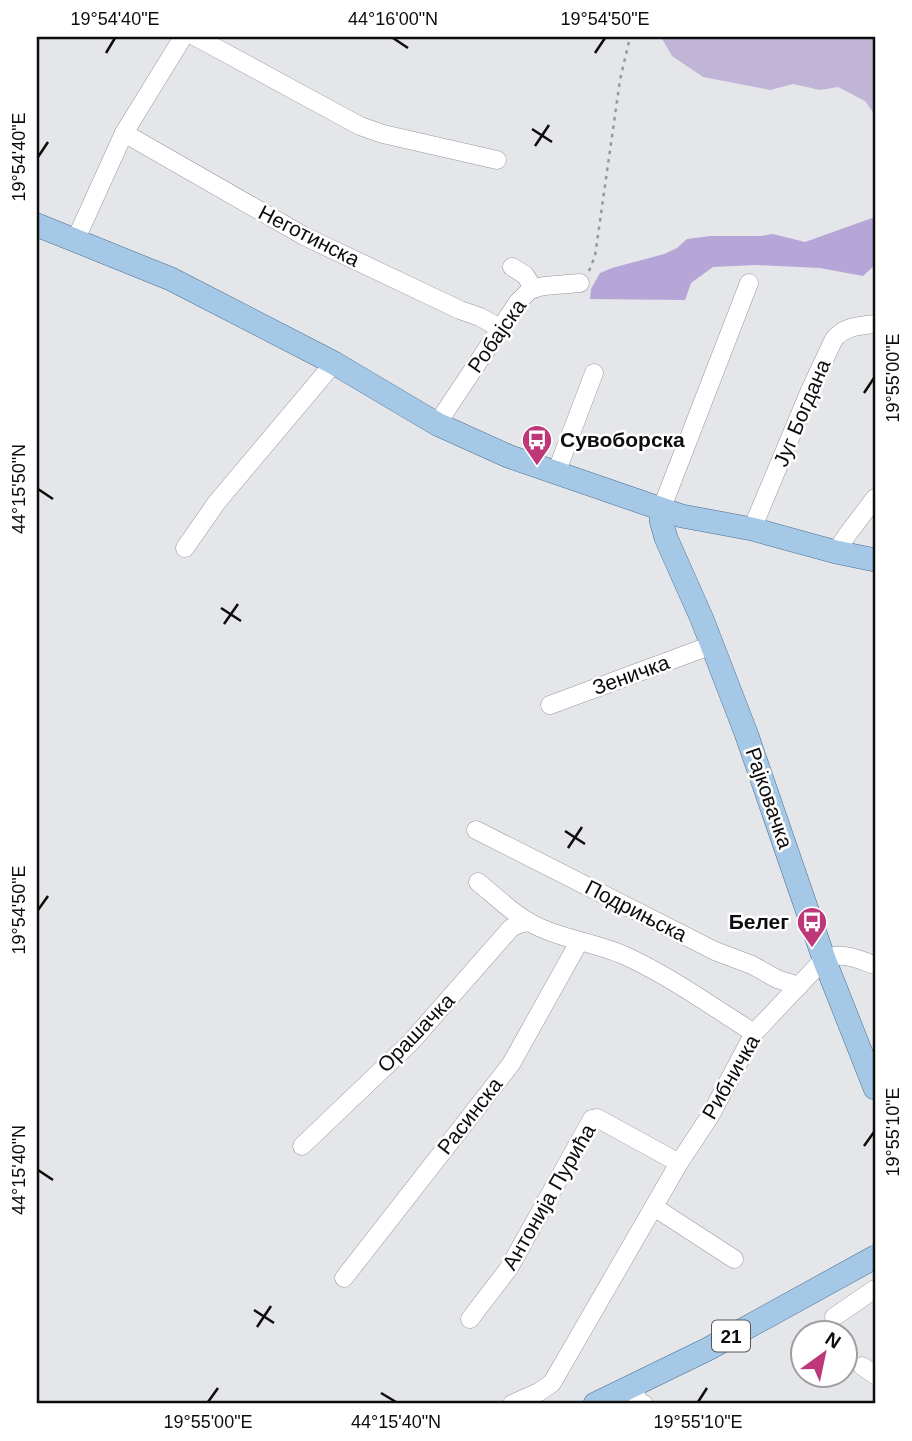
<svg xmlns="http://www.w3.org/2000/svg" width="912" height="1441" viewBox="0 0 912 1441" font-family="Helvetica,sans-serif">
	<rect width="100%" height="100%" fill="#e4e6ea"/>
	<!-- green -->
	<polygon fill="#c0b5d6" points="661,37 875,37 875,115 865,101 838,87 820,90 793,84 770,90 703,77 672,56"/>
	<!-- forest -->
	<polygon fill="#b6a5d7" points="875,217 875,265 863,276 820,268 755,265 713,267 691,283 685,300 590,299 591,289 600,273 612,268 664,254 677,248 687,239 710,236 761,236 773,234 805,242"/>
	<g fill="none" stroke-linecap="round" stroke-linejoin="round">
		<!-- minor casing -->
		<g stroke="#96989b" stroke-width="19">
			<g id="minor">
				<polyline points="196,37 360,126 383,134 497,160"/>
				<polyline points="124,133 304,236 460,310 480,317 500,328"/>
				<polyline points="75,241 124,133 183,37"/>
				<polyline points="512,267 525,275 534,289"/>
				<polyline points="437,424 518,302 531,289 544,286 580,283"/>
				<polyline points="556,473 594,373"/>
				<polyline points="661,510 749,283"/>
				<path d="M 752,529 L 811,388 L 834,339 C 845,326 859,326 875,324"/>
				<polyline points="185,548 217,502 334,363"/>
				<polyline points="836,552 847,535 875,498"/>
				<polyline points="550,705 712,645"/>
				<polyline points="476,830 715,951 752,965 777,979 799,986"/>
				<path d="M 478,882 C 494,895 511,912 529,922 C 560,940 598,942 630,958 C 674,979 713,1007 754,1033"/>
				<polyline points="302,1146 411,1042 511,928 519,924 529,922"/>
				<polyline points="654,1207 734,1259"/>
				<polyline points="344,1278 511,1064 579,942"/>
				<polyline points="834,1317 875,1289"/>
				<polyline points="470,1319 509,1268 592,1119 597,1118 679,1163"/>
				<polyline points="862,1366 875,1375"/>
				<polyline points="632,1387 639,1402 644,1404"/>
				<path d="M 512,1404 L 539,1392 L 552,1383 L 679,1163 L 710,1116 L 754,1033 L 824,959 C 842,951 857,959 875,965"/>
			</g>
		</g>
		<!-- major casing -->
		<g stroke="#496e90" stroke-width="24">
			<g id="major">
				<polyline points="37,225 171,279 334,363 437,424 508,456 682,516 752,529 836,552 875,560"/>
				<polyline points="661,510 661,520 666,538 702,619 746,733 824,959 875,1088"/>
				<polyline points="595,1404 708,1349 875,1257"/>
			</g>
		</g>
		<!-- path -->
		<polyline stroke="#97989b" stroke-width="2.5" stroke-dasharray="3.5 5" stroke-linecap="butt" points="589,271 595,256 620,80 630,37"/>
		<!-- minor -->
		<use href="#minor" stroke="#fff" stroke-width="18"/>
		<!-- major -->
		<use href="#major" stroke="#a5c8e6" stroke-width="23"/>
	</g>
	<!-- ticks -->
	<path fill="none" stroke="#0d0d0e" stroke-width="2.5" d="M 393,38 L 408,48M 106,53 L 115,38M 595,53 L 605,38M 532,129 L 552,142M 535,146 L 549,125M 38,157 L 48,142M 864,393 L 874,378M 38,489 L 53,499M 221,608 L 241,621M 224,624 L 238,604M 565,831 L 585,844M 568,848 L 582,827M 38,910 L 48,896M 864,1146 L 874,1132M 38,1170 L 53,1180M 254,1310 L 274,1323M 257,1327 L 271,1306M 381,1393 L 396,1402M 208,1402 L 218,1388M 698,1402 L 707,1388"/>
	<!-- icons -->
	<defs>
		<g id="bus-pin" transform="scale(1.575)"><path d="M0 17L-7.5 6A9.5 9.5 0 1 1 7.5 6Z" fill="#bd3779" stroke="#fff"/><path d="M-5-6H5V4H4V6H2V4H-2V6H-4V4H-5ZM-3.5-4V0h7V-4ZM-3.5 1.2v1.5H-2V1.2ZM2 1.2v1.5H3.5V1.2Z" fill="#fff"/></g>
	</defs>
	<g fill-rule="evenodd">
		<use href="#bus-pin" x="537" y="440"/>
		<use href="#bus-pin" x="812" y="922"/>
	</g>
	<g text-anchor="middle" stroke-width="5" stroke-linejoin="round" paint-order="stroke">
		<!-- shield labels -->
		<rect fill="#fff" stroke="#565656" stroke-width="2" x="712" y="1320.5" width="38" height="31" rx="5"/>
		<g font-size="19" font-weight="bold" fill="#0d0d0e">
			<text x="731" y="1343">21</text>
		</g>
		<!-- street labels -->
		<g font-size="21" fill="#0d0d0e" stroke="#fff">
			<text transform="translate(309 236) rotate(27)" y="7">Неготинска</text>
			<text transform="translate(497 336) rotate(-55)" y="7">Робајска</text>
			<text transform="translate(802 413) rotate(-67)" y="7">Југ Богдана</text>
			<text transform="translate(631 675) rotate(-20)" y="7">Зеничка</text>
			<text transform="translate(769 798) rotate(71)" y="7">Рајковачка</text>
			<text transform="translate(636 911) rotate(27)" y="7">Подрињска</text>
			<text transform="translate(416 1033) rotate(-46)" y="7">Орашачка</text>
			<text transform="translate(731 1077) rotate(-60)" y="7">Рибничка</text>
			<text transform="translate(470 1116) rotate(-52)" y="7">Расинска</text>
			<text transform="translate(549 1197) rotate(-60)" y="7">Антонија Пурића</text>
		</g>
		<!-- poi labels -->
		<g font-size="21" font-weight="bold" fill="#0d0d0e" stroke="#fff" text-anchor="start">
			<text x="560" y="447">Сувоборска</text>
			<text x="789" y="929" text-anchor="end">Белег</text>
		</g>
	</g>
	<!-- border -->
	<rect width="912" height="1441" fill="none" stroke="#ffffff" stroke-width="77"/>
	<!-- north arrow -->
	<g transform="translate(824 1354) rotate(33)"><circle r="33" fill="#ffffff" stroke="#9e9e9f" stroke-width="2"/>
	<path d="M0-5L12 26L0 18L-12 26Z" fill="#bd3779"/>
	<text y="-10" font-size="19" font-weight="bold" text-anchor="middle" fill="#0d0d0e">N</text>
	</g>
	<rect x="38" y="38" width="836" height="1364" fill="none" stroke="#0d0d0e" stroke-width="2.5"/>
	<g font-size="18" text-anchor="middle" fill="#0d0d0e">
		<text x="115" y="25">19°54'40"E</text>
		<text x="393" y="25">44°16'00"N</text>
		<text x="605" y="25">19°54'50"E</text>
		<text transform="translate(19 157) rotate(-90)" y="6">19°54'40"E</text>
		<text transform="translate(893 378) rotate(-90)" y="6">19°55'00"E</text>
		<text transform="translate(19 489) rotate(-90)" y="6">44°15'50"N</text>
		<text transform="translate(19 910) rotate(-90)" y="6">19°54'50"E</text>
		<text transform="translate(893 1132) rotate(-90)" y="6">19°55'10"E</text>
		<text transform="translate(19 1170) rotate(-90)" y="6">44°15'40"N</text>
		<text x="208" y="1428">19°55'00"E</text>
		<text x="396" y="1428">44°15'40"N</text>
		<text x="698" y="1428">19°55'10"E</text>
	</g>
</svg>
